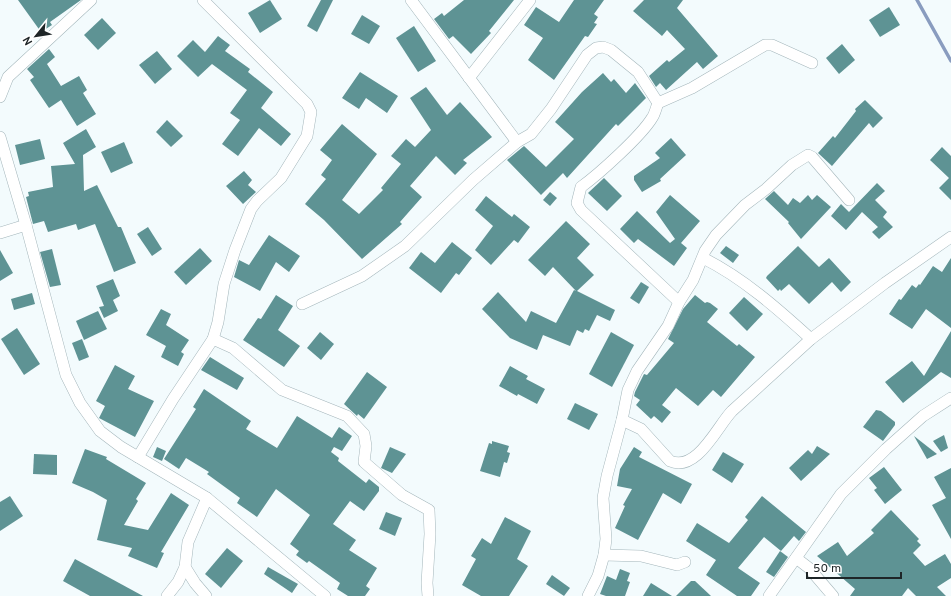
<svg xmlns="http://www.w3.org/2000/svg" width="951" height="596" viewBox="0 0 951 596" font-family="Overpass,sans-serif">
	<rect width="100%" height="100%" fill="#f3fbfd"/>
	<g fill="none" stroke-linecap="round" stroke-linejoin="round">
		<!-- stream -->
		<polyline stroke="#899cbf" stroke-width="3.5" points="917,0 951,61"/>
	</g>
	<!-- building -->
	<g fill="#5e9394">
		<polygon points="18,0 81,0 50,22 52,25 41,32"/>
		<polygon points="270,0 282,19 260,33 248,13"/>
		<polygon points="321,0 333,0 317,32 307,26"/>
		<polygon points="464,0 514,0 489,31 491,33 471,54 453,36 449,39 434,19 442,13 444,16"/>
		<polygon points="574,0 604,0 594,14 598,17 594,23 597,24 588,37 585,36 554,80 528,60 543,38 524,25 536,7 559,22"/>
		<polygon points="644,0 683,0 677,8 718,56 703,69 697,62 666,90 660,83 656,87 649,76 667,60 669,62 685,49 667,30 662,36 633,11"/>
		<polygon points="889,7 900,25 880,37 869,20"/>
		<polygon points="362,15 380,26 369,44 351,34"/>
		<polygon points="102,18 116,33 98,50 84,35"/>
		<polygon points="414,26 436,61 418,72 396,38"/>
		<polygon points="218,36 230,45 225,51 250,69 248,72 273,92 261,108 291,134 281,146 259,128 238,156 222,144 240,120 230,113 247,90 212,64 198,77 177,56 193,40 205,52"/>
		<polygon points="842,44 855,60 839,74 826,58"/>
		<polygon points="49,49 55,57 47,64 61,86 79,76 87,90 83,93 96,114 77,126 61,100 49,108 30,80 34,77 27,69"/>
		<polygon points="157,51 172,69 155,84 139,65"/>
		<polygon points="360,72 398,96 387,113 366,98 359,109 342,98"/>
		<polygon points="603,73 611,82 614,79 626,93 635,83 646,98 618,126 616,124 567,178 563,173 541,195 507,160 524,146 546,167 574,139 555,122 582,92"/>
		<polygon points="426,87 447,115 460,102 492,137 463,160 467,163 455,175 436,156 410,186 422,197 400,222 402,224 362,259 324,220 305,204 326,179 321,175 332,160 320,150 342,124 377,154 342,200 359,214 383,190 381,188 401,164 391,156 406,139 415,147 431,130 410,98"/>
		<polygon points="865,100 883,118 873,128 869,123 832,166 818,153 833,136 835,138 856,111 855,109"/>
		<polygon points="167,120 183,136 171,147 156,132"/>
		<polygon points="86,129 96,147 83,155 84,191 97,185 118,227 121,227 136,263 114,272 95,224 78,230 76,224 48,232 44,221 33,224 26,197 29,196 28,192 53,187 51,166 75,164 63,143"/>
		<polygon points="671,138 686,155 660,179 661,181 642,192 634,180 634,176 660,158 655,153"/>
		<polygon points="40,139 45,159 20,165 15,145"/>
		<polygon points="124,142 133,163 111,173 101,152"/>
		<polygon points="942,147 951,156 951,200 939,188 949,178 930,160"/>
		<polygon points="244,171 252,180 248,185 256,192 243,204 226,186"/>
		<polygon points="604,178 622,196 607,211 588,193"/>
		<polygon points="877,183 885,191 875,200 887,212 883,217 893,227 879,239 872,232 878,227 862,212 846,230 831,216 841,204 849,212"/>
		<polygon points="774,191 788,205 793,198 800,203 808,195 812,200 817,195 831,207 801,239 788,223 789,222 765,199"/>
		<polygon points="550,192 557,198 550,206 543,200"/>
		<polygon points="670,195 700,221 681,243 687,248 674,266 638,239 634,243 620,229 637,211 670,243 675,239 656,212"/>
		<polygon points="486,196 512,217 514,214 530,227 518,243 514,240 491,265 475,250 493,226 475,210"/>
		<polygon points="566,221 590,244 577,258 594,275 577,291 615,310 610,321 597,315 589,331 585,329 583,333 577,330 570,346 543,335 537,350 510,338 482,309 498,292 526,322 531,311 556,323 574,290 576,291 553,267 545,276 528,260"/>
		<polygon points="148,227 162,249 152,256 137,234"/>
		<polygon points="269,235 300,256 289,272 276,262 260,291 234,277 239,260 249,265"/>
		<polygon points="452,242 472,258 459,275 456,273 441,293 409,268 421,252 435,263"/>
		<polygon points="726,246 739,255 733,263 720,253"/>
		<polygon points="798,246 819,267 829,258 851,282 841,292 832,282 809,304 789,284 781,291 780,289 778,291 766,278 767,276"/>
		<polygon points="200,248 212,261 186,285 174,272"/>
		<polygon points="52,249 61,285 50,287 40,252"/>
		<polygon points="0,250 13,273 0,281"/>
		<polygon points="951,258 951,328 926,309 912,329 889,314 899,299 901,300 912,285 916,288 919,284 920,285 933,266 942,272"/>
		<polygon points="113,279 120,296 113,300 118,311 104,318 99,307 104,306 96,286"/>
		<polygon points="641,282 649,287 639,304 630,298"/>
		<polygon points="32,293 35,304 14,310 11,299"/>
		<polygon points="276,295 293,306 278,330 300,346 284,367 243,340 258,318 261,319"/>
		<polygon points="695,295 705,303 707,302 710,303 718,309 707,322 737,346 739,344 755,357 721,397 713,390 698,406 676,388 662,405 671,412 662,423 654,416 651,419 636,405 640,400 634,396 635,392 644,374 647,375 674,343 668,339 683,309"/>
		<polygon points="744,297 763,314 747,331 729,313"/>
		<polygon points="161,309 171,314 166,325 189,340 181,352 184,354 178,366 161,357 166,346 146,335"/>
		<polygon points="98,311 107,329 84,340 76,321"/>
		<polygon points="17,328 40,364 24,375 1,339"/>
		<polygon points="951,331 951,378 941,372 903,403 885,382 912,361 924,376"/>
		<polygon points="320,332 334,344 321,360 307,348"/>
		<polygon points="611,332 634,345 612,387 589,374"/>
		<polygon points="82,339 89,357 79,361 72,343"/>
		<polygon points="210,357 244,378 237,390 201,370"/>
		<polygon points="115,365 135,376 128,389 154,401 135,437 99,418 105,406 96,401"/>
		<polygon points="510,366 528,376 526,379 545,389 537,404 518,394 517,396 499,386"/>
		<polygon points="367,372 387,387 364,419 358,414 357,416 344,404"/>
		<polygon points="204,389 251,421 246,429 277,448 297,416 332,438 339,427 352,436 342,451 334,447 331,452 339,458 338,461 366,483 369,479 379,487 379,491 364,511 350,501 333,524 356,540 349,550 377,568 366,586 370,589 365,596 348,596 337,589 340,583 309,561 307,563 296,555 299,551 290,544 310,515 276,489 257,517 237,503 240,498 207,474 209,472 186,458 179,469 164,459 196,409 193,407"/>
		<polygon points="575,403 598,414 589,430 567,419"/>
		<polygon points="876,410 881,411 895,422 895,425 883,441 863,427"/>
		<polygon points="944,435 948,448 941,452 933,441"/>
		<polygon points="914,436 937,454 927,459"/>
		<polygon points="492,441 509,446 507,452 510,453 507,463 504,462 500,477 480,471 489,443 492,444"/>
		<polygon points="817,446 830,454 801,481 789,468 808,450 812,454"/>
		<polygon points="157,447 166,451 162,461 153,457"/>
		<polygon points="390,447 406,454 392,473 381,468"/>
		<polygon points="634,447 642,452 639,457 692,484 681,504 663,493 638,540 615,528 625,506 623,505 632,489 617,486 620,469"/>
		<polygon points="85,449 107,457 106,459 146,483 136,499 138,501 124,525 148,530 171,493 189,505 161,552 164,553 157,568 128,556 132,548 97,540 107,500 93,492 72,483"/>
		<polygon points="723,452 744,464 732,483 712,470"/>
		<polygon points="34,454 57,455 57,475 33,474"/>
		<polygon points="884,467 902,490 885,504 874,490 877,488 869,478"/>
		<polygon points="951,468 951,539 932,505 946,498 934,477"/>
		<polygon points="10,496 23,516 0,531 0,502"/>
		<polygon points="762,496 806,532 799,541 794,536 781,551 764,537 738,568 760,583 751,596 737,596 706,575 716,560 686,541 697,523 729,543 748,520 745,517"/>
		<polygon points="891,510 919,539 917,541 921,545 913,553 925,566 945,554 951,564 951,578 937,587 946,596 916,596 908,588 902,596 850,596 855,589 817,556 838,542 847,556 874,533 871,530"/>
		<polygon points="386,512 402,518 395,536 379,529"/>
		<polygon points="505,517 531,531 517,559 528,566 509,596 481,596 462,585 476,559 471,556 482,538 491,544"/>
		<polygon points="227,548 243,561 221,588 205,574"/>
		<polygon points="780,551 788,557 774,577 766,572"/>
		<polygon points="75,559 143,596 90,596 63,581"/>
		<polygon points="268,567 298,584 292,593 264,574"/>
		<polygon points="620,569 630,573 627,581 630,582 625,596 606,596 600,594 607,576 616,580"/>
		<polygon points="552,575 570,588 564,596 546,584"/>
		<polygon points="691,581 695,581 711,596 676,596"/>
		<polygon points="651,583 672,596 643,596"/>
	</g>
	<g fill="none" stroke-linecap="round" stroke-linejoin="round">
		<!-- minor casing -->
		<g stroke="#a4b6bb" stroke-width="12">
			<g id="minor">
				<polyline points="411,0 517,142"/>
				<polyline points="469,78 530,0"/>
				<polyline points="0,97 8,77 91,0"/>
				<polyline points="0,137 26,225 66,375 80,403 100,431 121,447 207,498 325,596"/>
				<polyline points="0,233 26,225"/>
				<path d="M 703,258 C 743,278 778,309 811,339"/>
				<path d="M 679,302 L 581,210 L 577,203 L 581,187 C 599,174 641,136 652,118 C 655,114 656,108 658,103 L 692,88 L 765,45 L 772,45 L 812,63"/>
				<polyline points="302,304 362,276 405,246 473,180 517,142 531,134 551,109 587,55 596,48 603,47 611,50 638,72 658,103"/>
				<polyline points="213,339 233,348 282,390 347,416 364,434 366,446 364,462 402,495 429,510 430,534 427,583 428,596"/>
				<path d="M 622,420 L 641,429 L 670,461 C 697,473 718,425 732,411 L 811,339 L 885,283 L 951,237"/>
				<polyline points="138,457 173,399 213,339 218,322 224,284 235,250 251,209 257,201 281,178 307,136 311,112 307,104 203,0"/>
				<polyline points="604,555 641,556 677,565 685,562"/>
				<polyline points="796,558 809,568 833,596"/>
				<polyline points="185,567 195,583 206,596"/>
				<polyline points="167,596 178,582 185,567 188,542 207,498"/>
				<polyline points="588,596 598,576 604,555 606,539 603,498 607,476 622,420 628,390 637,371 668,326 679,302 693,280 705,251 716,235 745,205 766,189 792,165 808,155 812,157 849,200"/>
				<polyline points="769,596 841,494 886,449 923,416 951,398"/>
			</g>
		</g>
		<!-- minor -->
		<use href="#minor" stroke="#fff" stroke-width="11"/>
	</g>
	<!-- north arrow -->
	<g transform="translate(36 36) rotate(240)" stroke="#ffffff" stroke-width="3" paint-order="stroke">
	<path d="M0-3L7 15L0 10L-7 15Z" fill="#1e2527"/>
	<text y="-6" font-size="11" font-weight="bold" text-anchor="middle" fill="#1e2527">N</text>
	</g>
	<!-- scale -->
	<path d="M807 572v6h94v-6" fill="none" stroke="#1e2527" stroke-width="2"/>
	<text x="813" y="572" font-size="12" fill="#1e2527" stroke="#ffffff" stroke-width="3" paint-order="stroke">50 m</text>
</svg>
